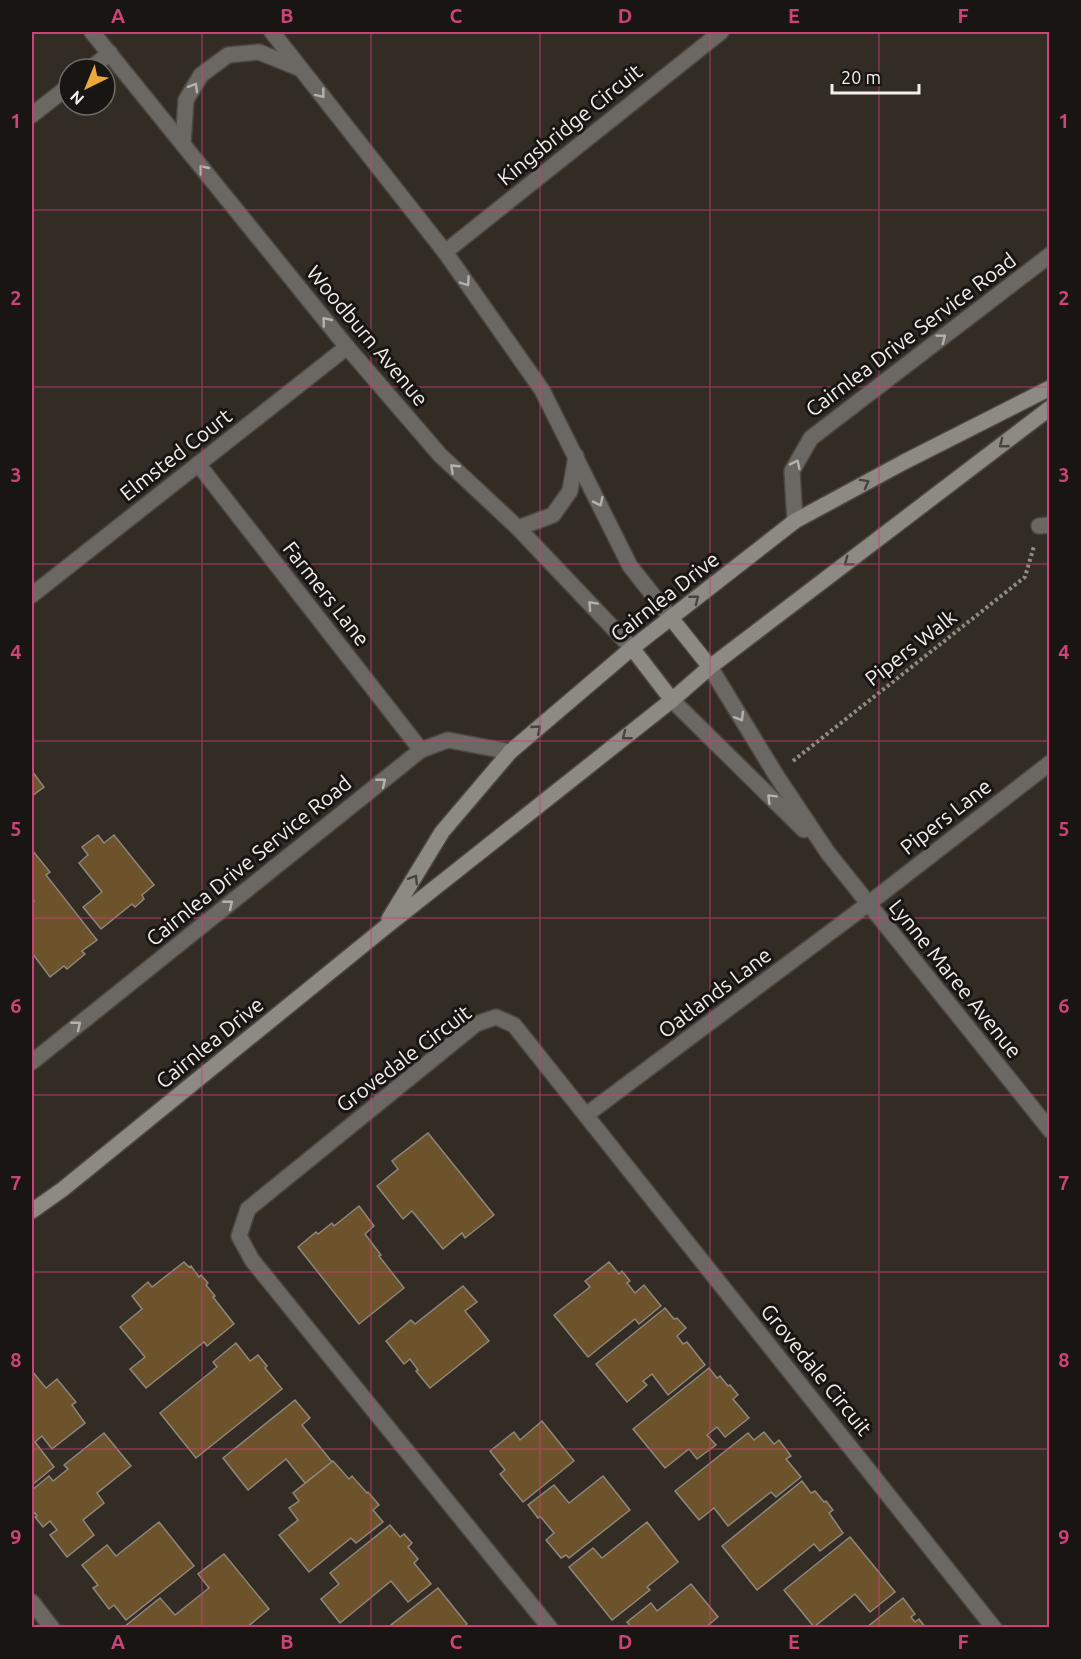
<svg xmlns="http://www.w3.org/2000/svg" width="1081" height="1659" viewBox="0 0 1081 1659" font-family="Ubuntu,sans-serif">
	<rect width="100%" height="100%" fill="#322c25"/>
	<!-- building -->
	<g fill="#6d532b" stroke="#8d867d" stroke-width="1.5">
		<polygon points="32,771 44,787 32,796"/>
		<polygon points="98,835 104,843 114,835 154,885 142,895 144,899 135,907 132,904 101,929 83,907 102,892 79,863 88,855 82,847"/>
		<polygon points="32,850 50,872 46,875 97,940 82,951 85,954 67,969 64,966 50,977 32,953 32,904 34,901 32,898"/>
		<polygon points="428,1133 494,1215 465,1238 462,1233 443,1249 412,1211 403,1219 377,1186 398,1169 392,1161"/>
		<polygon points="359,1206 374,1226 365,1234 381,1255 379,1256 404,1288 359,1324 298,1247 316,1232 318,1234 332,1223 334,1226"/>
		<polygon points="184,1262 189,1267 191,1266 199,1277 201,1275 208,1283 206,1285 215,1296 213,1297 234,1324 207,1346 204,1342 146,1388 130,1369 145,1357 120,1327 142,1309 132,1296 148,1282 152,1287"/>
		<polygon points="609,1262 619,1274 622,1271 630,1281 627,1283 635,1293 644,1285 661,1306 639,1324 635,1319 588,1357 554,1315 590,1287 585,1281"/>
		<polygon points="463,1286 477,1302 465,1311 489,1341 430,1388 416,1371 418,1370 410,1359 404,1364 386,1341 411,1320 415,1324"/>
		<polygon points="665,1308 674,1319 677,1318 686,1328 677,1336 683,1344 687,1342 705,1365 668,1395 652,1374 643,1381 647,1385 627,1402 596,1364"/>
		<polygon points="236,1343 250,1361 258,1355 267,1366 265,1368 282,1389 196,1458 160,1413 217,1367 213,1362"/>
		<polygon points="709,1368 717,1378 720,1376 728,1386 730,1385 738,1395 733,1399 749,1418 725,1437 717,1427 707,1435 716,1445 697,1459 689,1449 665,1468 633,1429"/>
		<polygon points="32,1371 46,1388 57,1379 76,1402 72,1405 85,1423 52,1449 42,1436 35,1442 54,1467 32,1485"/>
		<polygon points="295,1400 310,1418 302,1425 332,1462 305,1483 286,1459 248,1490 223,1458"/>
		<polygon points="542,1421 574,1461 523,1502 500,1474 505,1470 490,1451 514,1432 520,1440"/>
		<polygon points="764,1432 774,1444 779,1440 791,1456 786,1459 801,1477 776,1497 771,1492 728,1526 714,1508 699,1520 675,1491 748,1433 754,1440"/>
		<polygon points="104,1433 131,1466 97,1493 104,1503 83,1520 94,1535 67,1557 50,1535 57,1530 50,1521 43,1527 35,1517 37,1516 35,1513 33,1514 32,1512 32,1490 49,1476 53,1481 68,1469 64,1465"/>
		<polygon points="333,1461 349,1479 352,1476 367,1493 368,1492 379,1505 373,1510 383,1522 356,1543 351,1538 309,1572 279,1535 298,1520 289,1508 299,1501 293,1493"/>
		<polygon points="603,1476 630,1510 569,1558 566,1555 561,1558 546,1540 554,1533 540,1516 538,1518 528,1505 554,1485 569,1503"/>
		<polygon points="802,1481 811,1493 815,1491 824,1502 826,1501 833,1510 829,1513 843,1533 820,1551 814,1544 757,1590 722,1546"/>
		<polygon points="159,1522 194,1566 126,1620 114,1605 109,1609 93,1588 98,1585 82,1565 107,1545 116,1556"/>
		<polygon points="647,1522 678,1562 647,1587 650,1590 612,1620 569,1567 593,1548 602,1558"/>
		<polygon points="390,1525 400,1537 404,1534 412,1543 408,1547 418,1559 414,1563 431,1584 408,1602 391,1581 340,1623 321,1599 339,1584 330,1573"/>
		<polygon points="850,1537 895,1592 870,1612 855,1594 814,1627 784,1590"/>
		<polygon points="224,1554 269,1609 246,1628 124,1627 160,1598 175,1615 209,1588 198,1574"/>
		<polygon points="691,1584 718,1617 705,1628 632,1628 627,1622 651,1603 657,1611"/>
		<polygon points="438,1588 467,1624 463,1628 393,1628 391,1625"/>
		<polygon points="903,1598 915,1614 911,1617 915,1622 919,1619 926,1628 866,1628"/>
	</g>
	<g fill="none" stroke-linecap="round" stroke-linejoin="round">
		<!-- lane casing -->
		<g stroke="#4d4741" stroke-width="18">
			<g id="lane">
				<polyline points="183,144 186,100 201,75 228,55 259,52 301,69"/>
				<polyline points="198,464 421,750"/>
				<polyline points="518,528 553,515 570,491 576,456"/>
			</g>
		</g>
		<!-- street casing -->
		<g stroke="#4d4741" stroke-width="18">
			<g id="street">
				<polyline points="92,32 347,347 440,455 518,528 632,648"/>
				<polyline points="272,32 445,252 542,390 630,566 671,618"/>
				<polyline points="90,69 110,53"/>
				<polyline points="32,115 69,86"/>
				<polyline points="445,252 721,32"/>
				<polyline points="795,521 792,471 811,438 1050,255"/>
				<polyline points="1039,526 1050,525"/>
				<polyline points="32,595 347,347"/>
				<polyline points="710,667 776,775 828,853 1050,1130"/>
				<polyline points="672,700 804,830"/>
				<polyline points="32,1062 421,750 448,740 510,752"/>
				<polyline points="586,1115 868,904 1050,763"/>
				<polyline points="32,1602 52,1628"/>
				<polyline points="550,1628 252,1260 239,1236 248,1209 476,1024 496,1017 514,1025 994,1628"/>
			</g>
		</g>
		<!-- secondary casing -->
		<g stroke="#4d4741" stroke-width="18">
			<g id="secondary">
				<polyline points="671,618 710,667"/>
				<polyline points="632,648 672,700"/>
				<polyline points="389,919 442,832 510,752 632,648 795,521 904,462 1050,388"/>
				<polyline points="32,1211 63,1189 383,929 672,700 710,667 1050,408"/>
			</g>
		</g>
		<!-- path -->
		<polyline stroke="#908b85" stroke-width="4" stroke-dasharray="3 3" stroke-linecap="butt" points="793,761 1025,577 1034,546"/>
		<!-- lane -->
		<use href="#lane" stroke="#6b6864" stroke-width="15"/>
		<!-- street -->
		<use href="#street" stroke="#6b6864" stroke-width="15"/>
		<!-- secondary -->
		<use href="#secondary" stroke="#8d8983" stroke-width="15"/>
	</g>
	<!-- one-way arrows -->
	<defs><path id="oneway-chevron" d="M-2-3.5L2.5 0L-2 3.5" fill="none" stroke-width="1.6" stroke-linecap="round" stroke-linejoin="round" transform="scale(1.5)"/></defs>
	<g stroke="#b5b2ae">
		<use href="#oneway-chevron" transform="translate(194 87) rotate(-59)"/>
		<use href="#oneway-chevron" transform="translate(321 94) rotate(52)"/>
		<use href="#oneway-chevron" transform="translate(203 169) rotate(-129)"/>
		<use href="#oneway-chevron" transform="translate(466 282) rotate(55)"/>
		<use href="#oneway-chevron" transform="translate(326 321) rotate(-129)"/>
		<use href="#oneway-chevron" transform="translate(942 338) rotate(-37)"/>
		<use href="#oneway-chevron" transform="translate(796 464) rotate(-64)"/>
		<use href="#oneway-chevron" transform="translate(454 468) rotate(-137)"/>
		<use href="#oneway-chevron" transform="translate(599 502) rotate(64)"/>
		<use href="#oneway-chevron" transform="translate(592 605) rotate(-133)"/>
		<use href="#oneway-chevron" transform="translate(740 717) rotate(59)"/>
		<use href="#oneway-chevron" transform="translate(382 782) rotate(-39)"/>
		<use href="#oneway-chevron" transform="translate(771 798) rotate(-135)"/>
		<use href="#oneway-chevron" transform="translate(229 904) rotate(-39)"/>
		<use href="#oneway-chevron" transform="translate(77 1025) rotate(-39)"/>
	</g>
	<g stroke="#47433f">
		<use href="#oneway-chevron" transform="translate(1003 444) rotate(142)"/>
		<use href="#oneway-chevron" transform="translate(865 483) rotate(-29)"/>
		<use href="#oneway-chevron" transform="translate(848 562) rotate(143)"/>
		<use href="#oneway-chevron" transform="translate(695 599) rotate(-38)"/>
		<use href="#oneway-chevron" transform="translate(537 729) rotate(-41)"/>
		<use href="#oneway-chevron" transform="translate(626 736) rotate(142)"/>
		<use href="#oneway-chevron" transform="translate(414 879) rotate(-58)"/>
	</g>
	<!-- grid -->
	<path fill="none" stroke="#cc4378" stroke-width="1.5" stroke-opacity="0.55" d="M 202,32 L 202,1628M 371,32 L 371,1628M 540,32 L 540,1628M 710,32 L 710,1628M 879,32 L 879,1628M 32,210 L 1050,210M 32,387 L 1050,387M 32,564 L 1050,564M 32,741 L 1050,741M 32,918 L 1050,918M 32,1095 L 1050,1095M 32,1272 L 1050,1272M 32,1449 L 1050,1449"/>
	<g text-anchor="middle" stroke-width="6" stroke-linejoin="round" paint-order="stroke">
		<!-- street labels -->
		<g font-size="21" fill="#f2efea" stroke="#181512">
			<text transform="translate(570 125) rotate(-39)" y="7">Kingsbridge Circuit</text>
			<text transform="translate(911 335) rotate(-37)" y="7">Cairnlea Drive Service Road</text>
			<text transform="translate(367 336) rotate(50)" y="7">Woodburn Avenue</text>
			<text transform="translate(176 455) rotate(-38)" y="7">Elmsted Court</text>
			<text transform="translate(326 594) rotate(52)" y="7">Farmers Lane</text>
			<text transform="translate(665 597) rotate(-38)" y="7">Cairnlea Drive</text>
			<text transform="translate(911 648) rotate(-38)" y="7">Pipers Walk</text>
			<text transform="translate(946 817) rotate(-38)" y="7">Pipers Lane</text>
			<text transform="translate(249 861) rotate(-39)" y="7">Cairnlea Drive Service Road</text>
			<text transform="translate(955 979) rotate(51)" y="7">Lynne Maree Avenue</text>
			<text transform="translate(715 993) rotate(-37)" y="7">Oatlands Lane</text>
			<text transform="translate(210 1043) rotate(-39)" y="7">Cairnlea Drive</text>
			<text transform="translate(404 1059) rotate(-37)" y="7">Grovedale Circuit</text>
			<text transform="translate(816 1370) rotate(51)" y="7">Grovedale Circuit</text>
		</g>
	</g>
	<!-- border -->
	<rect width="1081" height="1659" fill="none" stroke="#181512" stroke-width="66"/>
	<!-- north arrow -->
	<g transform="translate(87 87) rotate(223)"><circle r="28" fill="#181512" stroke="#6f6c68" stroke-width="1.5"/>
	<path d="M0-4.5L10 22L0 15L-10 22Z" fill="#eba93a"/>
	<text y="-9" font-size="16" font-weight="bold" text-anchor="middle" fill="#f2efea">N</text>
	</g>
	<!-- scale -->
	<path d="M832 84v9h87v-9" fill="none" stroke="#f2efea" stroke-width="3"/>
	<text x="841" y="84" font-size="18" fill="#f2efea" stroke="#181512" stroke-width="4.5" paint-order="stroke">20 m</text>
	<rect x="33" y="33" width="1015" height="1593" fill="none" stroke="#cc4378" stroke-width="2"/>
	<g font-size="20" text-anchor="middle" font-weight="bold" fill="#cc4378">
		<text x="118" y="23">A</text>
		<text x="287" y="23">B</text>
		<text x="456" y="23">C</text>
		<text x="625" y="23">D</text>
		<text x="794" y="23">E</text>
		<text x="963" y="23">F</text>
		<text x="16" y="128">1</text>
		<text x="1064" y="128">1</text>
		<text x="16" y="305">2</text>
		<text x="1064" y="305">2</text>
		<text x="16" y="482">3</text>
		<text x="1064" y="482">3</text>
		<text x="16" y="659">4</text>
		<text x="1064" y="659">4</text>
		<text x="16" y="836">5</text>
		<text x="1064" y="836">5</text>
		<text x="16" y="1013">6</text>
		<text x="1064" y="1013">6</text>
		<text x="16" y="1190">7</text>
		<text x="1064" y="1190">7</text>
		<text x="16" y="1367">8</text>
		<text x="1064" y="1367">8</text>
		<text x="16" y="1544">9</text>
		<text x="1064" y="1544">9</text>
		<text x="118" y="1649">A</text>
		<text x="287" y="1649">B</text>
		<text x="456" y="1649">C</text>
		<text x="625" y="1649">D</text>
		<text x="794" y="1649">E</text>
		<text x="963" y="1649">F</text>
	</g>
</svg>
